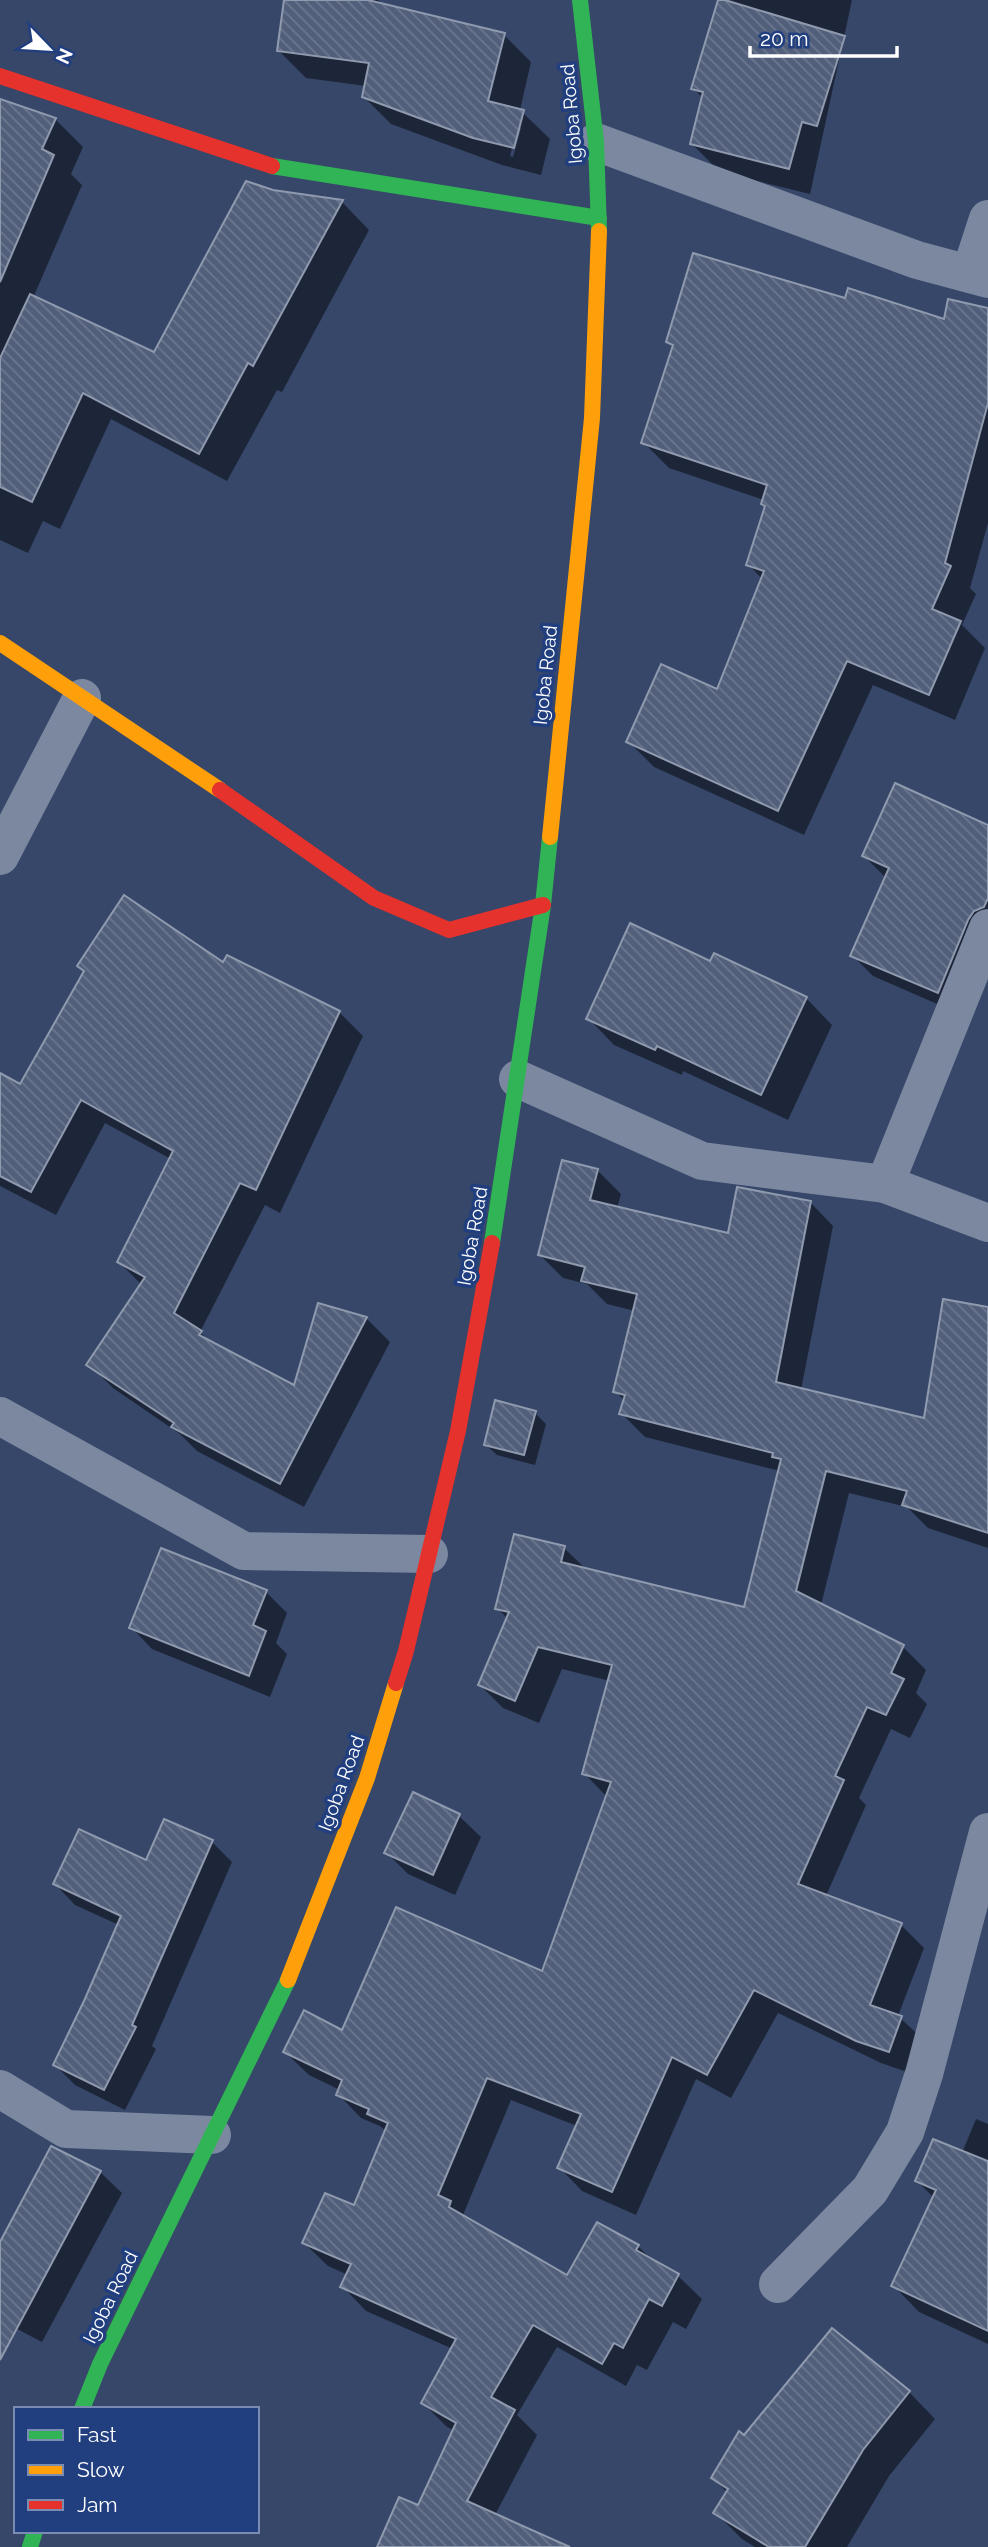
<svg xmlns="http://www.w3.org/2000/svg" width="988" height="2547" viewBox="0 0 988 2547" font-family="Raleway,sans-serif">
	<defs>
		<pattern id="building-back-hatch" width="6" height="6" patternUnits="userSpaceOnUse" patternTransform="scale(1.75)"><rect width="6" height="6" fill="#525f7b"/><path d="M-1 5l2 2M0 0l6 6M5-1l2 2" fill="none" stroke="#6c778f"/></pattern>
	</defs>
	<rect width="100%" height="100%" fill="#374769"/>
	<!-- shadow -->
	<g fill="#0007" fill-rule="evenodd">
		<path d="M 286,0 L 378,0 L 384,6 L 504,35 L 531,62 L 520,110 L 550,139 L 541,175 L 502,165 L 391,124 L 364,97 L 366,86 L 306,78 L 279,51 ZM 517,128 L 521,128 L 513,157 L 510,156 Z"/>
		<polygon points="720,0 852,0 810,194 720,172 692,144 703,98 693,88"/>
		<polygon points="0,101 55,119 83,147 71,174 82,185 33,298 155,355 273,191 342,202 369,230 282,392 277,390 227,481 111,419 60,529 43,521 28,553 0,540"/>
		<polygon points="846,300 945,321 988,310 988,523 970,588 976,594 962,625 985,648 955,720 873,685 804,835 654,767 628,741 718,691 763,580 748,564 767,508 763,504 764,500 669,468 643,442 674,348 668,342"/>
		<polygon points="988,827 988,943 960,1014 873,976 852,955 886,878 864,856"/>
		<polygon points="711,963 806,998 832,1025 788,1120 683,1071 682,1075 614,1045 588,1018"/>
		<polygon points="224,965 339,1012 363,1036 280,1213 265,1205 200,1332 212,1344 295,1388 366,1318 390,1342 304,1507 197,1451 180,1434 113,1388 89,1364 142,1285 119,1262 171,1159 105,1123 56,1215 0,1186 0,1075 20,1086"/>
		<polygon points="597,1170 621,1194 617,1208 729,1235 810,1202 833,1226 801,1390 925,1420 988,1308 988,1548 928,1528 907,1507 849,1493 821,1605 903,1647 926,1670 916,1693 927,1704 910,1738 891,1729 859,1798 866,1805 826,1896 901,1925 924,1948 898,2016 925,2041 913,2074 881,2063 778,2013 731,2098 696,2079 636,2215 582,2191 559,2167 577,2126 511,2100 463,2215 568,2278 638,2246 653,2261 678,2276 702,2299 686,2329 673,2322 647,2370 637,2365 626,2386 557,2347 517,2415 537,2435 495,2515 546,2547 379,2547 419,2508 455,2431 447,2427 423,2403 453,2349 366,2311 343,2287 348,2275 328,2266 304,2243 355,2207 387,2132 380,2126 361,2118 338,2094 340,2090 309,2075 285,2052 343,2032 543,1973 607,1797 584,1773 610,1681 562,1669 539,1723 503,1708 480,1685 508,1619 497,1608 564,1548 587,1570 745,1609 780,1471 645,1437 621,1413 625,1401 615,1391 635,1311 607,1304 587,1284 563,1278 540,1255"/>
		<polygon points="535,1413 546,1424 535,1465 497,1455 486,1445"/>
		<polygon points="266,1592 287,1613 276,1643 287,1654 270,1697 152,1649 131,1627"/>
		<polygon points="413,1794 459,1816 481,1837 455,1895 408,1874 386,1852"/>
		<polygon points="212,1842 232,1862 152,2046 156,2049 125,2110 75,2085 55,2065 119,1925 75,1905 55,1884 147,1862"/>
		<polygon points="976,2119 988,2124 988,2344 919,2312 893,2285 934,2198 917,2181 962,2153"/>
		<polygon points="100,2172 122,2193 42,2342 0,2320 0,2246"/>
		<polygon points="832,2330 909,2392 935,2419 889,2476 847,2547 755,2547 742,2539 716,2513 728,2493 713,2478"/>
	</g>
	<!-- building -->
	<g fill="url(#building-back-hatch)" stroke="#909aae" stroke-width="2">
		<polygon points="284,0 368,0 505,33 488,101 524,110 514,148 473,138 362,97 369,63 277,51"/>
		<polygon points="718,0 725,0 845,36 817,126 802,122 789,169 690,144 703,92 691,89"/>
		<polygon points="0,99 56,118 42,149 54,155 0,282"/>
		<polygon points="246,181 273,190 343,200 253,366 248,363 199,454 83,393 32,502 0,487 0,358 30,294 154,352"/>
		<polygon points="693,253 845,298 848,288 944,319 948,299 988,308 988,403 945,563 951,566 932,609 961,621 929,695 847,661 778,811 626,742 661,664 717,689 764,571 746,565 765,506 761,504 767,485 641,443 673,345 666,342"/>
		<polygon points="895,783 988,825 988,898 984,907 974,911 968,920 938,993 850,956 889,868 862,856"/>
		<polygon points="124,895 223,962 227,955 340,1011 256,1190 240,1183 174,1313 202,1331 199,1335 294,1385 318,1303 367,1317 280,1484 171,1427 174,1423 86,1365 145,1277 117,1262 173,1151 81,1100 31,1192 0,1176 0,1073 20,1084 84,971 77,966"/>
		<polygon points="630,923 710,961 714,953 807,997 761,1095 657,1046 655,1050 586,1019"/>
		<polygon points="562,1160 598,1169 590,1200 728,1233 737,1187 811,1201 776,1382 924,1418 943,1299 988,1307 988,1533 902,1505 907,1491 826,1471 796,1591 904,1645 891,1673 904,1679 886,1715 867,1707 835,1776 844,1780 798,1884 902,1923 870,2005 902,2016 889,2052 856,2041 754,1990 707,2075 672,2057 612,2192 557,2168 581,2114 487,2078 438,2195 451,2201 449,2207 567,2275 597,2222 639,2245 636,2250 679,2274 662,2306 649,2299 623,2348 614,2343 602,2364 533,2325 491,2397 515,2410 467,2501 570,2547 377,2547 399,2497 418,2505 456,2423 421,2403 456,2339 340,2287 351,2264 302,2243 325,2193 354,2205 388,2123 367,2114 369,2109 336,2095 342,2080 283,2052 304,2010 342,2030 396,1907 542,1971 611,1782 582,1774 612,1665 538,1647 515,1701 478,1685 509,1612 495,1609 514,1534 565,1546 561,1562 744,1607 781,1459 772,1457 773,1453 619,1414 625,1395 613,1392 637,1294 581,1281 585,1267 538,1255"/>
		<polygon points="495,1400 536,1411 524,1455 484,1445"/>
		<polygon points="161,1548 267,1590 253,1625 266,1631 249,1676 129,1628"/>
		<polygon points="413,1792 460,1814 433,1875 384,1853"/>
		<polygon points="164,1819 213,1840 132,2025 136,2027 104,2090 53,2065 84,2001 121,1916 53,1884 79,1829 146,1860"/>
		<polygon points="933,2139 988,2161 988,2331 891,2286 936,2190 915,2181"/>
		<polygon points="51,2146 101,2171 0,2360 0,2242"/>
		<polygon points="832,2328 910,2391 863,2450 805,2547 769,2547 713,2513 728,2489 711,2478 739,2431 744,2435"/>
	</g>
	<g fill="none" stroke-linecap="round" stroke-linejoin="round">
		<!-- street -->
		<g stroke="#7c88a0" stroke-width="38">
			<polyline points="596,142 917,260 988,279"/>
			<polyline points="970,274 988,219"/>
			<polyline points="0,856 82,698"/>
			<polyline points="518,1079 702,1161 885,1184 988,1223"/>
			<polyline points="885,1184 988,928"/>
			<polyline points="0,1416 244,1551 429,1554"/>
			<polyline points="0,2089 66,2129 212,2135"/>
			<polyline points="778,2284 870,2190 905,2132 924,2074 988,1832"/>
		</g>
		<!-- fast -->
		<g stroke="#30b455" stroke-width="16">
			<polyline points="580,0 596,142 599,231"/>
			<polyline points="272,166 599,218"/>
			<polyline points="492,1243 543,905 550,837"/>
			<polyline points="82,2409 100,2364 288,1980"/>
			<polyline points="30,2547 35,2531"/>
		</g>
		<!-- slow -->
		<g stroke="#ff9f0a" stroke-width="16">
			<polyline points="0,643 220,790"/>
			<polyline points="550,837 592,418 599,231"/>
			<polyline points="288,1980 367,1778 396,1683"/>
		</g>
		<!-- jam -->
		<g stroke="#e5322d" stroke-width="16">
			<polyline points="0,76 272,166"/>
			<polyline points="220,790 374,898 449,930 543,905"/>
			<polyline points="396,1683 406,1651 458,1431 492,1243"/>
		</g>
	</g>
	<g text-anchor="middle" stroke-width="7" stroke-linejoin="round" paint-order="stroke">
		<!-- street labels -->
		<g font-size="19" fill="#fff" stroke="#213f7f">
			<text transform="translate(571 114) rotate(-95)" y="7">Igoba Road</text>
			<text transform="translate(545 675) rotate(-84)" y="7">Igoba Road</text>
			<text transform="translate(472 1236) rotate(-80)" y="7">Igoba Road</text>
			<text transform="translate(341 1783) rotate(-70)" y="7">Igoba Road</text>
			<text transform="translate(110 2297) rotate(-64)" y="7">Igoba Road</text>
		</g>
	</g>
	<!-- legend -->
	<rect x="14" y="2407" width="245" height="126" fill="#213f7f" stroke="#7a8cb2" stroke-width="2"/>
	<rect x="28" y="2430" width="35" height="10" fill="#30b455" stroke="#7a8cb2" stroke-width="2"/>
	<text x="77" y="2442" font-size="21" fill="#ffffff">Fast</text>
	<rect x="28" y="2465" width="35" height="10" fill="#ff9f0a" stroke="#7a8cb2" stroke-width="2"/>
	<text x="77" y="2477" font-size="21" fill="#ffffff">Slow</text>
	<rect x="28" y="2500" width="35" height="10" fill="#e5322d" stroke="#7a8cb2" stroke-width="2"/>
	<text x="77" y="2512" font-size="21" fill="#ffffff">Jam</text>
	<!-- north arrow -->
	<g transform="translate(49 49) rotate(115)" stroke="#213f7f" stroke-width="5" paint-order="stroke">
	<path d="M0-5L12 26L0 18L-12 26Z" fill="#ffffff"/>
	<text y="-10" font-size="19" font-weight="bold" text-anchor="middle" fill="#ffffff">N</text>
	</g>
	<!-- scale -->
	<path d="M750 46v10h147v-10" fill="none" stroke="#ffffff" stroke-width="3.5"/>
	<text x="760" y="46" font-size="21" fill="#ffffff" stroke="#213f7f" stroke-width="5" paint-order="stroke">20 m</text>
</svg>
